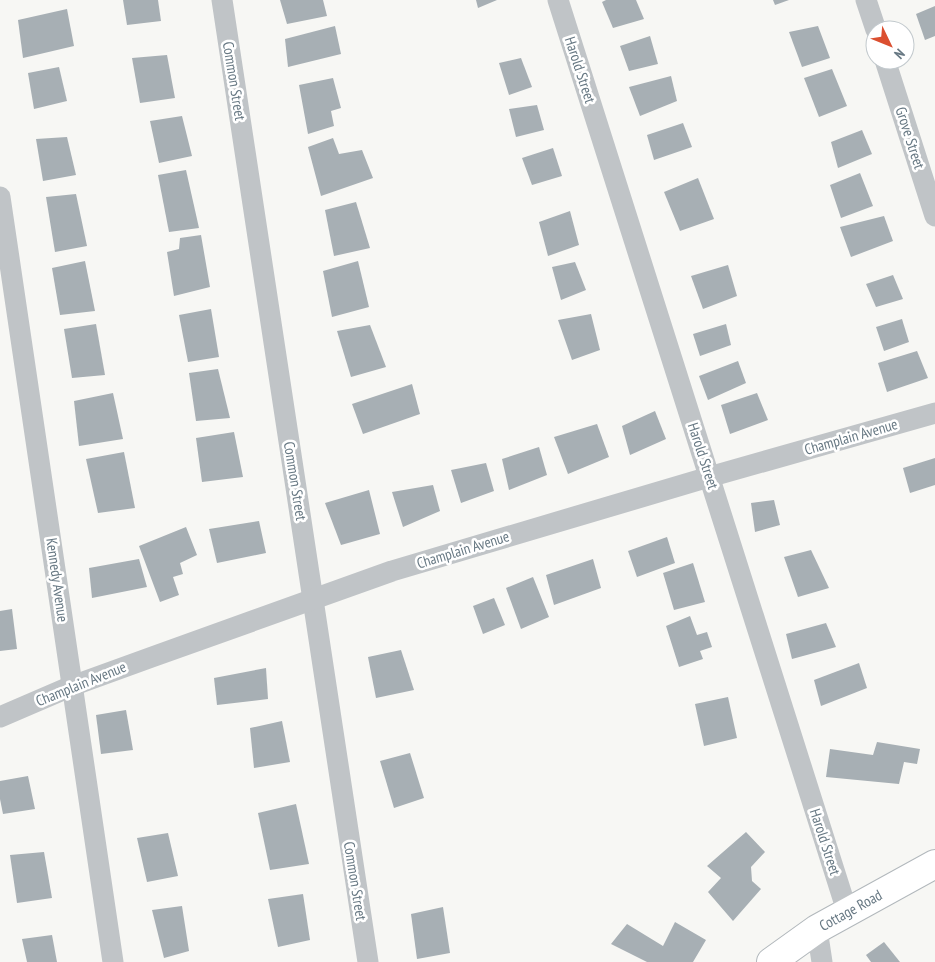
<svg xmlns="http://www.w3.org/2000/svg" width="935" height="962" viewBox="0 0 935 962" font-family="'PT Sans Narrow',sans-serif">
	<rect width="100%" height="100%" fill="#f7f7f4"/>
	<!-- building -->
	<g fill="#a7afb4">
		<polygon points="123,0 158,0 161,21 127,25"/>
		<polygon points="280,0 323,0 327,16 287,24"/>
		<polygon points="476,0 497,0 478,8"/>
		<polygon points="606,0 636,0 644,19 613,28 602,2"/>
		<polygon points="773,0 789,0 775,5"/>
		<polygon points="935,6 935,36 925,40 916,14"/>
		<polygon points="67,9 74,46 23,58 18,20"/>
		<polygon points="335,26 341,54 288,67 285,39"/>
		<polygon points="818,26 830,58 802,67 789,32"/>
		<polygon points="650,36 658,64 629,71 620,46"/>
		<polygon points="167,55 175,98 140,103 132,58"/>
		<polygon points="521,58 532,87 509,95 499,63"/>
		<polygon points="59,67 67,101 34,109 28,73"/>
		<polygon points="832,69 847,106 819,117 804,78"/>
		<polygon points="671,76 677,101 640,116 629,87"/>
		<polygon points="333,78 341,108 331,111 334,126 308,134 299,85"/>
		<polygon points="537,105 544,130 516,137 509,109"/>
		<polygon points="182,116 192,156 159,163 150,121"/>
		<polygon points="683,123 692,147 654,160 647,135"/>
		<polygon points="862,130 872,154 838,168 831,142"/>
		<polygon points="67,137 76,175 43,181 36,139"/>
		<polygon points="333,138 339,154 362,150 373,178 321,196 308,147"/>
		<polygon points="553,148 562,176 532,185 522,158"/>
		<polygon points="186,170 199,228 169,232 158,175"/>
		<polygon points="860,173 873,206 841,218 830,185"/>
		<polygon points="698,178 714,219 680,231 664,192"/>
		<polygon points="76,194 87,246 55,252 46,197"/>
		<polygon points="356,202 370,248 334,256 325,210"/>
		<polygon points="570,211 579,245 548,256 539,222"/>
		<polygon points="884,216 893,241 851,257 840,227"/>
		<polygon points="201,235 210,287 174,296 167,252 179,249 180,238"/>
		<polygon points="85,261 95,311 60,315 52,268"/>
		<polygon points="358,261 369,307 332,317 323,271"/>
		<polygon points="575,262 586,290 561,300 552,267"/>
		<polygon points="728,265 737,296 703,309 691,276"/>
		<polygon points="893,275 903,299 876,307 866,284"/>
		<polygon points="211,309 219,357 188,362 179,315"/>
		<polygon points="591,314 600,350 572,360 558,320"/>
		<polygon points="902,319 909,342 884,351 876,327"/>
		<polygon points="96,324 105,375 72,378 64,329"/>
		<polygon points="726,324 731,345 700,356 693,334"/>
		<polygon points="370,325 386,367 351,377 337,331"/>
		<polygon points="917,351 928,378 887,392 878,363"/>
		<polygon points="738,361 746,383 708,400 699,376"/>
		<polygon points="218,369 230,418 196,421 189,373"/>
		<polygon points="412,384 420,414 363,434 352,404"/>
		<polygon points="113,393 123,439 79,446 74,401"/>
		<polygon points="757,393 768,420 730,434 721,405"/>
		<polygon points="655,411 666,439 630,455 622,426"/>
		<polygon points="597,424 609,457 568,474 554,437"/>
		<polygon points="234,432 243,477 202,482 196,438"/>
		<polygon points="539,447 547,475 509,490 502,459"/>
		<polygon points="124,452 135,508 98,513 86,459"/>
		<polygon points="935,458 935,485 910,493 903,468"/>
		<polygon points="486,463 494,491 461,503 451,470"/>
		<polygon points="433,485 440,511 403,527 392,492"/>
		<polygon points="369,490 380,534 341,545 325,503"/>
		<polygon points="774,500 780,525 755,532 751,503"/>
		<polygon points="259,521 266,553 217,563 209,529"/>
		<polygon points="186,527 197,555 180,563 183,574 173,577 179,595 160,602 139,546"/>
		<polygon points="667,537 675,563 637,577 628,551"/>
		<polygon points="811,550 829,588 798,597 784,557"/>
		<polygon points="139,559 147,587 92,598 89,568"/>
		<polygon points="593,559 601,588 554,605 546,575"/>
		<polygon points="693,563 705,602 674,610 663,573"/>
		<polygon points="533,577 549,617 521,629 506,588"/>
		<polygon points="494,598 505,625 483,634 473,606"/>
		<polygon points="12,609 17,649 0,651 0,611"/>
		<polygon points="690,616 697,635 707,632 712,647 700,651 703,659 679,667 666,626"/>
		<polygon points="826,623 836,647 792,659 786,634"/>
		<polygon points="401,650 414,690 376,698 368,657"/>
		<polygon points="859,663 867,688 821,706 814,680"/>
		<polygon points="266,668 268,699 217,705 214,678"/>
		<polygon points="728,697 737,738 704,746 695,704"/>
		<polygon points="126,710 133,750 101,754 96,715"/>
		<polygon points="282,721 290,762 254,768 250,728"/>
		<polygon points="877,742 920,749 917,764 904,762 899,784 826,777 830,749 873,755"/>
		<polygon points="410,753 424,798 394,808 380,761"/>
		<polygon points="28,776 35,809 3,814 0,799 0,781"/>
		<polygon points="296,804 309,864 270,870 258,813"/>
		<polygon points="746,832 765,852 751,867 752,881 761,889 733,921 708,892 721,878 707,866"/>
		<polygon points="168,833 178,876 147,882 137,838"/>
		<polygon points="44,852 52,898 17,903 10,855"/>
		<polygon points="303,894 310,940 278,947 268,899"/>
		<polygon points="182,906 189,951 164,958 152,910"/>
		<polygon points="443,907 450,953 417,959 411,914"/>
		<polygon points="675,922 706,940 693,962 647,962 611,944 627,924 663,946"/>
		<polygon points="52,935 57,962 27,962 22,939"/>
		<polygon points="884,942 900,962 871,962 866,955"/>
	</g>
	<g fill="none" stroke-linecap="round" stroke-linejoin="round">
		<!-- secondary casing -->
		<g stroke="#b2b8bc" stroke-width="30">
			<g id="secondary">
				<path id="s1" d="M 771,962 L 817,929 L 935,864"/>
			</g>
		</g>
		<!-- minor -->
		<g stroke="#c0c4c7" stroke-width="21">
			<polyline points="222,0 368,962"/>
			<polyline points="558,0 847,911"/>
			<polyline points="866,0 876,30"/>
			<polyline points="885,60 935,216"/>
			<polyline points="0,197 113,962"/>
			<polyline points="0,717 72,686 152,657 392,571 709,477 935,413"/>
			<polyline points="817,929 822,962"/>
		</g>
		<!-- secondary -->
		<use href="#secondary" stroke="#fff" stroke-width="28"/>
	</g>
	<g text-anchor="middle" stroke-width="5" stroke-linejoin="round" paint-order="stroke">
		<!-- street labels -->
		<g font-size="15" fill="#677883" stroke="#fff">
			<text transform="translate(580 70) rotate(72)" y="5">Harold Street</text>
			<text transform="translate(234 81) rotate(81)" y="5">Common Street</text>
			<text transform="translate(910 138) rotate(72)" y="5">Grove Street</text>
			<text transform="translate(851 437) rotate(-16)" y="5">Champlain Avenue</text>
			<text transform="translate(703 456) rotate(72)" y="5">Harold Street</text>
			<text transform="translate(295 481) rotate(81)" y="5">Common Street</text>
			<text transform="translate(463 550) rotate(-17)" y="5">Champlain Avenue</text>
			<text transform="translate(57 580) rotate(82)" y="5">Kennedy Avenue</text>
			<text transform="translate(81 684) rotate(-22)" y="5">Champlain Avenue</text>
			<text transform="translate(825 842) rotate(72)" y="5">Harold Street</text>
			<text transform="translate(355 881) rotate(81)" y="5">Common Street</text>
			<text dy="5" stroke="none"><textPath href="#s1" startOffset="95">Cottage Road</textPath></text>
		</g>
	</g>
	<!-- north arrow -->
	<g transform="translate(890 45) rotate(133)"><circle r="24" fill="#ffffff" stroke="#c2c9cd"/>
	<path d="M0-4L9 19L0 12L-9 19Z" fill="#db4f30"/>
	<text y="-8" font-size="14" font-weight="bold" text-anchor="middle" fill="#677883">N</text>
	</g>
</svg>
